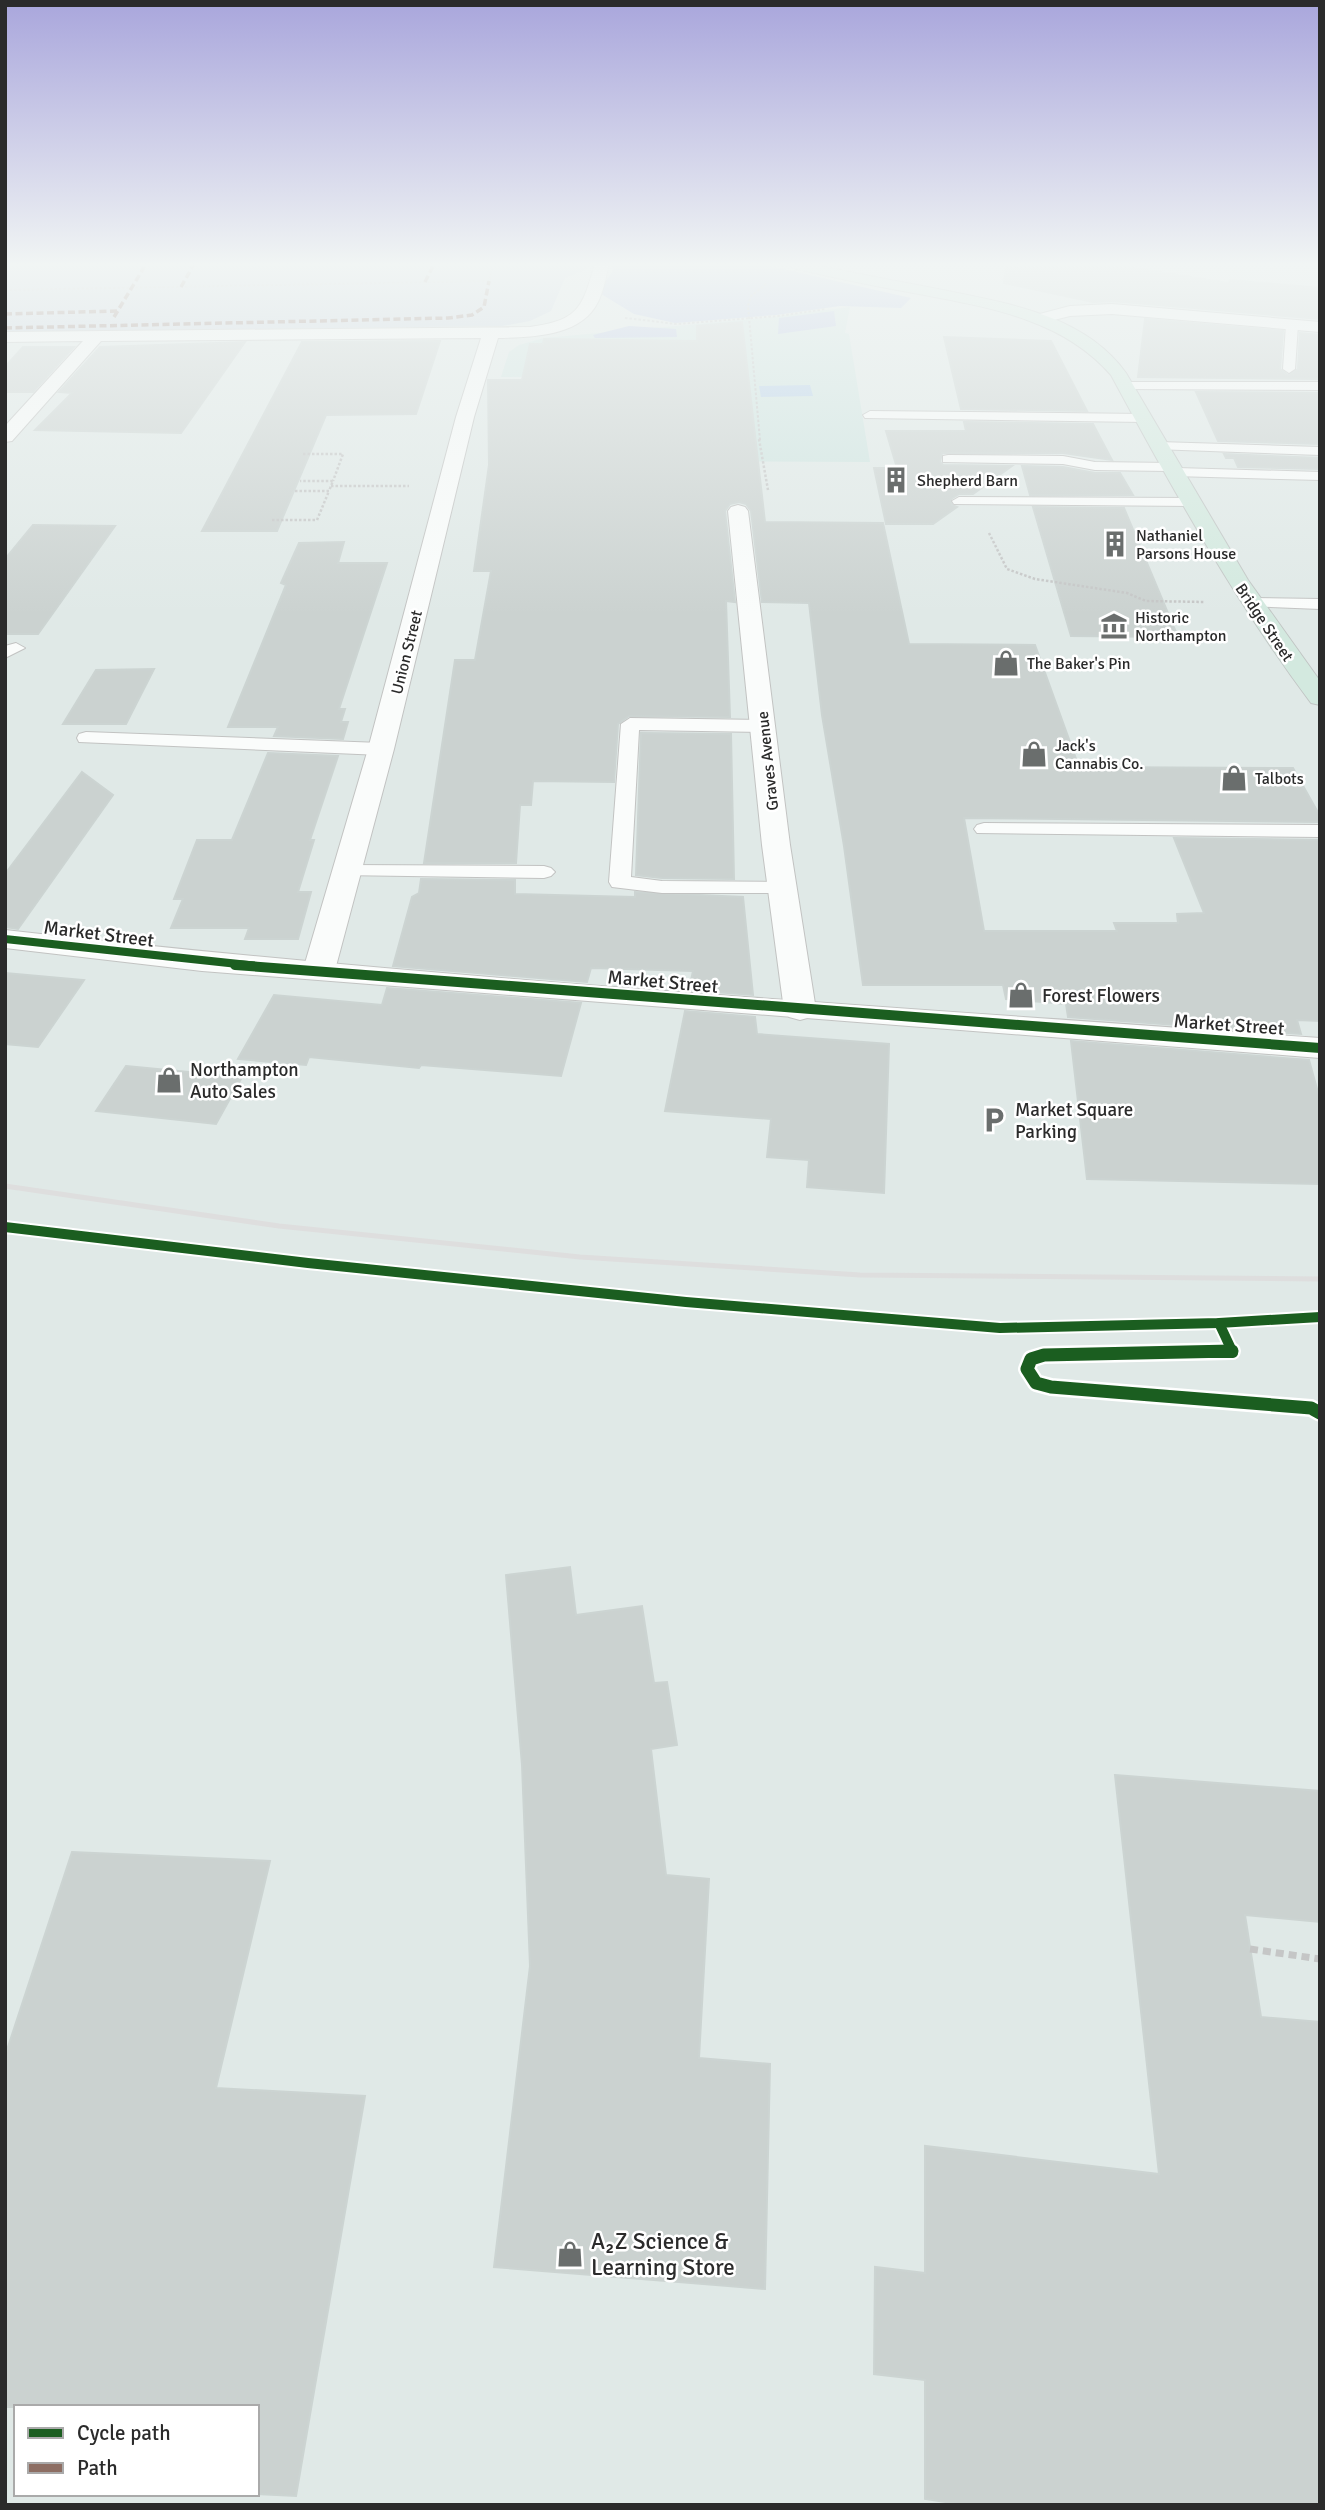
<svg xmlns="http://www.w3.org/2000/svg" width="1325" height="2510" viewBox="0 0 1325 2510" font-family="Signika,sans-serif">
	<rect width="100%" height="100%" fill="#e0e9e7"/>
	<!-- education -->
	<polygon fill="#cee4e0" points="850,307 845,333 849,334 870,462 621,461 623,376 501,377 509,352 519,345 544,338 765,318"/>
	<!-- green -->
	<g fill="#b8c5e6">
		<polygon points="614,264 761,264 911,298 901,308 840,306 776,315 675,323 634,314 598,292 612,272"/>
		<polygon points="834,311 836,326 778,334 779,318"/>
		<polygon points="629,326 676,329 677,337 595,338 593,335"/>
	</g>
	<!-- cemetery -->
	<polygon fill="#c7d2de" points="5,264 589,264 587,269 565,278 551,311 530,321 502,326 5,332"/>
	<!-- pitch -->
	<polygon fill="#b6d0ea" points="810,385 813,396 761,397 759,386"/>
	<!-- building -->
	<g fill="#cbd2d0" stroke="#ccd4d2" stroke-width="2">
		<polygon points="1006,264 1110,264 1228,283 1230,280 1320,288 1320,319 1112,301 1093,302 1004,283"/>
		<polygon points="1145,319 1283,331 1280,369 1288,375 1298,369 1300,333 1320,335 1320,379 1138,377"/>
		<polygon points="742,322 765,522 883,523 909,644 1035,645 1079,767 1293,768 1320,816 1320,822 964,818 984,931 1117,931 1114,923 1178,923 1177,914 1204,913 1174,838 1320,840 1320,1021 1297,1020 1301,1034 1068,1017 1066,1004 1006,999 1003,985 863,985 844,846 822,715 809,603 762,602 751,511 746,504 739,502 730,504 725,511 735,602 726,601 730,717 629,716 618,724 614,782 533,781 531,805 520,805 516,863 424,863 455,660 475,660 491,571 474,571 489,465 488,380 522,380 530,344 543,344 544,339 697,341 697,326"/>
		<polygon points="944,337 1051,341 1087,411 961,409"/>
		<polygon points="440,341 416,414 326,415 277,531 202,531 302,342"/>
		<polygon points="245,342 181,433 35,430 72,393 59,392 100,347"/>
		<polygon points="23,347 74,347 33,392 5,392 5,367"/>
		<polygon points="1196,392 1320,393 1320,444 1218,441"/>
		<polygon points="964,422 1093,424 1112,460 1063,453 942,453 940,462 943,465 1012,466 973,494 959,494 951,499 952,505 957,507 933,524 886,524 874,468 897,468 886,431 966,431"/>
		<polygon points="1224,454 1320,458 1320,469 1238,467 1234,458 1226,458"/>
		<polygon points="1022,466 1063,467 1095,473 1120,473 1133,495 1030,495"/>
		<polygon points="1033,507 1124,508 1178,637 1071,636"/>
		<polygon points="33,525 115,526 38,634 5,634 5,559"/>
		<polygon points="344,542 338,563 387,563 339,709 345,709 341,722 348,722 343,739 274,736 278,727 228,727 286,585 281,583 299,543"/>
		<polygon points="154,669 126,724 63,724 96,670"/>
		<polygon points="641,733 731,734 734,879 662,878 636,875"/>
		<polygon points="268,753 338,756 310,840 314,840 298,892 311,892 298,939 245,939 249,928 171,928 183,899 174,899 197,840 232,840"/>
		<polygon points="82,772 113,795 18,929 5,927 5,874"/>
		<polygon points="421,879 515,880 515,894 635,897 635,892 743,897 753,995 689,990 693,971 591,968 587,982 393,966 412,897 419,893"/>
		<polygon points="5,973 84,980 38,1047 5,1044"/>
		<polygon points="387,988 581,1003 561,1076 421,1065 419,1068 309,1057 306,1065 238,1059 274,995 382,1005"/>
		<polygon points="685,1011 755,1017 757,1034 889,1044 884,1193 807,1187 809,1160 767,1157 771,1119 665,1111"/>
		<polygon points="1071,1041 1309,1060 1320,1100 1320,1184 1087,1179"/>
		<polygon points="126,1066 242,1077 216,1124 96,1111"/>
		<polygon points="570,1567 576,1615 642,1606 654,1683 667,1682 677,1745 651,1749 666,1875 709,1879 699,2058 770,2064 765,2289 494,2267 530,1966 522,1765 506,1575"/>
		<polygon points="1115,1775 1320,1791 1320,1922 1245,1915 1261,2017 1320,2022 1320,2505 965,2505 925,2499 925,2380 874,2374 875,2267 925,2273 925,2146 1159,2174"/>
		<polygon points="72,1852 270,1861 216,2088 365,2096 296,2496 257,2494 257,2407 5,2407 5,2056"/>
	</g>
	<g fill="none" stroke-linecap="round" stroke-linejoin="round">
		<!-- lane casing -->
		<g stroke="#c2c3c2" stroke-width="2">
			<g id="lane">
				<polygon points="1292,322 1298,325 1295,369 1289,373 1283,369 1286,325"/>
				<polygon points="1126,382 1320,382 1320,390 1122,389 1122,383"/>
				<polygon points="870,411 1144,414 1151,418 1144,422 865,418 863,415"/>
				<polygon points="1159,442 1320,447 1320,455 1154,449 1152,446"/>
				<polygon points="948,455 1063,456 1095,462 1171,463 1176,464 1177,468 1320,472 1320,480 1174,476 1169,475 1168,471 1095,470 1063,464 943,462 943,456"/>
				<polygon points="959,497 1191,498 1198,502 1191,506 954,504 952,501"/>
				<polygon points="1251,598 1320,599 1320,609 1245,606 1243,603"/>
				<polygon points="16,643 25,648 5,658 5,646"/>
				<polygon points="630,718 763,720 772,726 763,732 639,730 631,877 662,881 782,882 790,883 793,888 790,893 662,893 612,887 609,882 621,724"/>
				<polygon points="86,732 381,743 391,749 381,755 79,742 77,738 79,734"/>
				<polygon points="984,823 1320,825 1320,837 977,833 974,829 977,825"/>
				<polygon points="347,865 544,866 551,868 555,872 551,876 544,878 340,875 336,871 340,867"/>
			</g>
		</g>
		<!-- street casing -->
		<g stroke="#c2c3c2" stroke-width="2">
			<g id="street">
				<path d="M 595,264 L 609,264 C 606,276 604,290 598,302 C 581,337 531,337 498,338 L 474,417 L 394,749 L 335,970 L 330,977 L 319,979 L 308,977 L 303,970 L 368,749 L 456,417 L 481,338 L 101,341 L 12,441 L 5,442 L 5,426 L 83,341 L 5,342 L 5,332 L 530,327 C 580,320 582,307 595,264 Z"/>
				<polygon points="1112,304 1320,322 1320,332 1112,314 1070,316 1038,324 1030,319 1032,316 1070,306"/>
				<polygon points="738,505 745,507 748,511 790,845 816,1010 811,1017 800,1020 789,1017 784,1010 762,845 728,511 731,507"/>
			</g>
		</g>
		<!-- secondary casing -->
		<g stroke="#c2c3c2" stroke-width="2">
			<path id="secondary" d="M 5,930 C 442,980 881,1006 1320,1038 L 1320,1058 L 202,971 L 5,948 Z"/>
		</g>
		<!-- highway casing -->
		<g stroke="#c1c5c4" stroke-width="2">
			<path id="highway" d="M 786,264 L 811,264 C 853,273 896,281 938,289 C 1005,303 1084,314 1126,373 L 1248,580 L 1320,681 L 1320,705 L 1311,703 C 1234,600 1172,488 1111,375 C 1060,316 980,306 908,292 C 869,285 831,277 793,268 Z"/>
		</g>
		<!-- path-far2 -->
		<g stroke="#c5c6c6" stroke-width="2" stroke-dasharray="2.5 2" stroke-linecap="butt">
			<polyline points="5,290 489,281 493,264"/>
			<polyline points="625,318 677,324 778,316 826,309"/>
			<polyline points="760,440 748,306 751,296 766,284"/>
		</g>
		<!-- path-far1 -->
		<g stroke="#c5c6c6" stroke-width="2.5" stroke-dasharray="2.5 2" stroke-linecap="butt">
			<polyline points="759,439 768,490"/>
			<polyline points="303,454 343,454 333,481"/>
			<polyline points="331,486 409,486"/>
			<polyline points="295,491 329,491 333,481 300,481"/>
			<polyline points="272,520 317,520 329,491"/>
			<polyline points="989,533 1007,569 1035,579 1127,593 1146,601 1205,602"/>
		</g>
		<!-- path -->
		<polyline stroke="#c5c6c6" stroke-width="7" stroke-dasharray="8 5" stroke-linecap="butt" points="1250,1949 1320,1959"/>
		<!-- lane -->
		<use href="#lane" fill="#fafcfb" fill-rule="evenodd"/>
		<!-- street -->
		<use href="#street" fill="#fafcfb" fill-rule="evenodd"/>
		<!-- secondary -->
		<use href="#secondary" fill="#fafcfb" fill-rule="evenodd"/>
		<!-- highway -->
		<use href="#highway" fill="#d3e9df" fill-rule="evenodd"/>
		<!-- rail -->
		<polyline stroke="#dedede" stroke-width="5" points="5,1186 279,1226 580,1257 860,1275 1320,1279"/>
		<!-- quiet -->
		<g stroke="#8d6e63" stroke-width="3.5" stroke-dasharray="7 3.5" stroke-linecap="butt">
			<polyline points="425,282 434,264"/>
			<polyline points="181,287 194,264"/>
			<polyline points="5,314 117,311"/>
			<polyline points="114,317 146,264"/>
			<polyline points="5,328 448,318 472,315 484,307 489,281"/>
		</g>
		<!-- cycleway-far2 casing -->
		<g stroke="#fff" stroke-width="11">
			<polyline id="cycleway-far2" points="5,939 257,966"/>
		</g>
		<!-- cycleway-far1 casing -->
		<g stroke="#fff" stroke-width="14">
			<g id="cycleway-far1">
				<polyline points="235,965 1320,1048"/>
				<polyline points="5,1227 308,1263 686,1302 1000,1328 1219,1323 1320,1317"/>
				<polyline points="1210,1353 1233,1353 1219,1323"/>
			</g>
		</g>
		<!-- cycleway casing -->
		<g stroke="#fff" stroke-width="18">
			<polyline id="cycleway" points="1232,1351 1044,1355 1031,1359 1027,1369 1036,1383 1051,1387 1311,1408 1320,1413"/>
		</g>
		<!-- cycleway-far2 -->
		<use href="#cycleway-far2" stroke="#1b5e20" stroke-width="8"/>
		<!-- cycleway-far1 -->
		<use href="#cycleway-far1" stroke="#1b5e20" stroke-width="10"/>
		<!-- cycleway -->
		<use href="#cycleway" stroke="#1b5e20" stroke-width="13"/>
	</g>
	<!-- sky -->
	<linearGradient id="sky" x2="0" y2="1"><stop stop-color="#a9a6dc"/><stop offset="0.43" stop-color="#f1f5f4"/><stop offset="1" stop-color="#f1f5f4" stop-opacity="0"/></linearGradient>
	<rect width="1325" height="615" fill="url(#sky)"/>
	<!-- icons -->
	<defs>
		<g id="building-bare" transform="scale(2.1)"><path d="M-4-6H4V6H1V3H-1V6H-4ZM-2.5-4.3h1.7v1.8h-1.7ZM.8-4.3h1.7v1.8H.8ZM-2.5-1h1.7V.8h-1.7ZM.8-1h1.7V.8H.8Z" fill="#6a6e6d" stroke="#fff" stroke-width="2.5" paint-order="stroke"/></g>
		<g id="museum-bare" transform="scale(2.1)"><path d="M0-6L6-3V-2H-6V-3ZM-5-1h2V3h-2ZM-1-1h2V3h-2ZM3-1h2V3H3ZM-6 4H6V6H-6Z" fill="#6a6e6d" stroke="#fff" stroke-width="2.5" paint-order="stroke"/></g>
		<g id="shop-bare" transform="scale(2.1)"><path d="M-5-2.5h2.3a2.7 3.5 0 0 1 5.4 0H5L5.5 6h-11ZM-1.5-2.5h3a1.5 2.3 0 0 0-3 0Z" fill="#6a6e6d" stroke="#fff" stroke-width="2.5" paint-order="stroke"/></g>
		<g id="parking-bare" transform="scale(2.1)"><path d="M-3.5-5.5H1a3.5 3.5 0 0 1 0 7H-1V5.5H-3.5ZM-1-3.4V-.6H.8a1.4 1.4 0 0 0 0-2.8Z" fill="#6a6e6d" stroke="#fff" stroke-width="2.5" paint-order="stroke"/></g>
	</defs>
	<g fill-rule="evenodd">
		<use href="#building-bare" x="896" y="480"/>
		<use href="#building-bare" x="1115" y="544"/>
		<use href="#museum-bare" x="1114" y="626"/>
		<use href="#shop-bare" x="1006" y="663"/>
		<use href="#shop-bare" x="1034" y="754"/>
		<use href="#shop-bare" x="1234" y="778"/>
		<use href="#shop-bare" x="1021" y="995"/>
		<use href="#shop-bare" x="169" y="1080"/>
		<use href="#parking-bare" x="994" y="1120"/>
		<use href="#shop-bare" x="570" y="2254"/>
	</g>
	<g text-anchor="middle" stroke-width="5" stroke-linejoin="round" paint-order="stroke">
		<!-- far-poi labels -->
		<g font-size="16" fill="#2b2b2b" stroke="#fff" text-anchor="start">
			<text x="917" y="486">Shepherd Barn</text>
			<text x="1136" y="541">Nathaniel<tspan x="1136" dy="18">Parsons House</tspan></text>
			<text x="1135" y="623">Historic<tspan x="1135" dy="18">Northampton</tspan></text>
			<text x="1027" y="669">The Baker's Pin</text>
			<text x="1055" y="751">Jack's<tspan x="1055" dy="18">Cannabis Co.</tspan></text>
			<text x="1255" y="784">Talbots</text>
		</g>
		<!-- far-street labels -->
		<g font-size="16" fill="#2b2b2b" stroke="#fff">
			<text transform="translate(1265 622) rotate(56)" y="6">Bridge Street</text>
			<text transform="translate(406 652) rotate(-76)" y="6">Union Street</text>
			<text transform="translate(767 761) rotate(-96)" y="6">Graves Avenue</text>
		</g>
		<!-- street labels -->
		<g font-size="19" fill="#2b2b2b" stroke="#fff">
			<text transform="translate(99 933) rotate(7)" y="7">Market Street</text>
			<text transform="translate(663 981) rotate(5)" y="7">Market Street</text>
			<text transform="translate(1229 1024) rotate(4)" y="7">Market Street</text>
		</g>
		<!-- poi labels -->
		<g font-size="19" fill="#2b2b2b" stroke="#fff" text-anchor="start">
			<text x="1042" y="1002">Forest Flowers</text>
			<text x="190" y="1076">Northampton<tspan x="190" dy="22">Auto Sales</tspan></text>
			<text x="1015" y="1116">Market Square<tspan x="1015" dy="22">Parking</tspan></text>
		</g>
		<!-- near-poi labels -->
		<g font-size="23" fill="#2b2b2b" stroke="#fff" text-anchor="start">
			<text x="591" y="2249">A₂Z Science &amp;<tspan x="591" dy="26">Learning Store</tspan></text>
		</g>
	</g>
	<!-- border -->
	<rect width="1325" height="2510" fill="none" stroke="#2b2b2b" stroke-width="14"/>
	<!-- legend -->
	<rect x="14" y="2405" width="245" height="91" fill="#ffffff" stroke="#aaaaaa" stroke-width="2"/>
	<rect x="28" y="2428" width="35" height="10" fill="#1b5e20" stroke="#aaaaaa" stroke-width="2"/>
	<text x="77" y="2440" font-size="21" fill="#2b2b2b">Cycle path</text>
	<rect x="28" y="2463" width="35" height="10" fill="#8d6e63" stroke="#aaaaaa" stroke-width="2"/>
	<text x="77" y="2475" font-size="21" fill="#2b2b2b">Path</text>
</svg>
